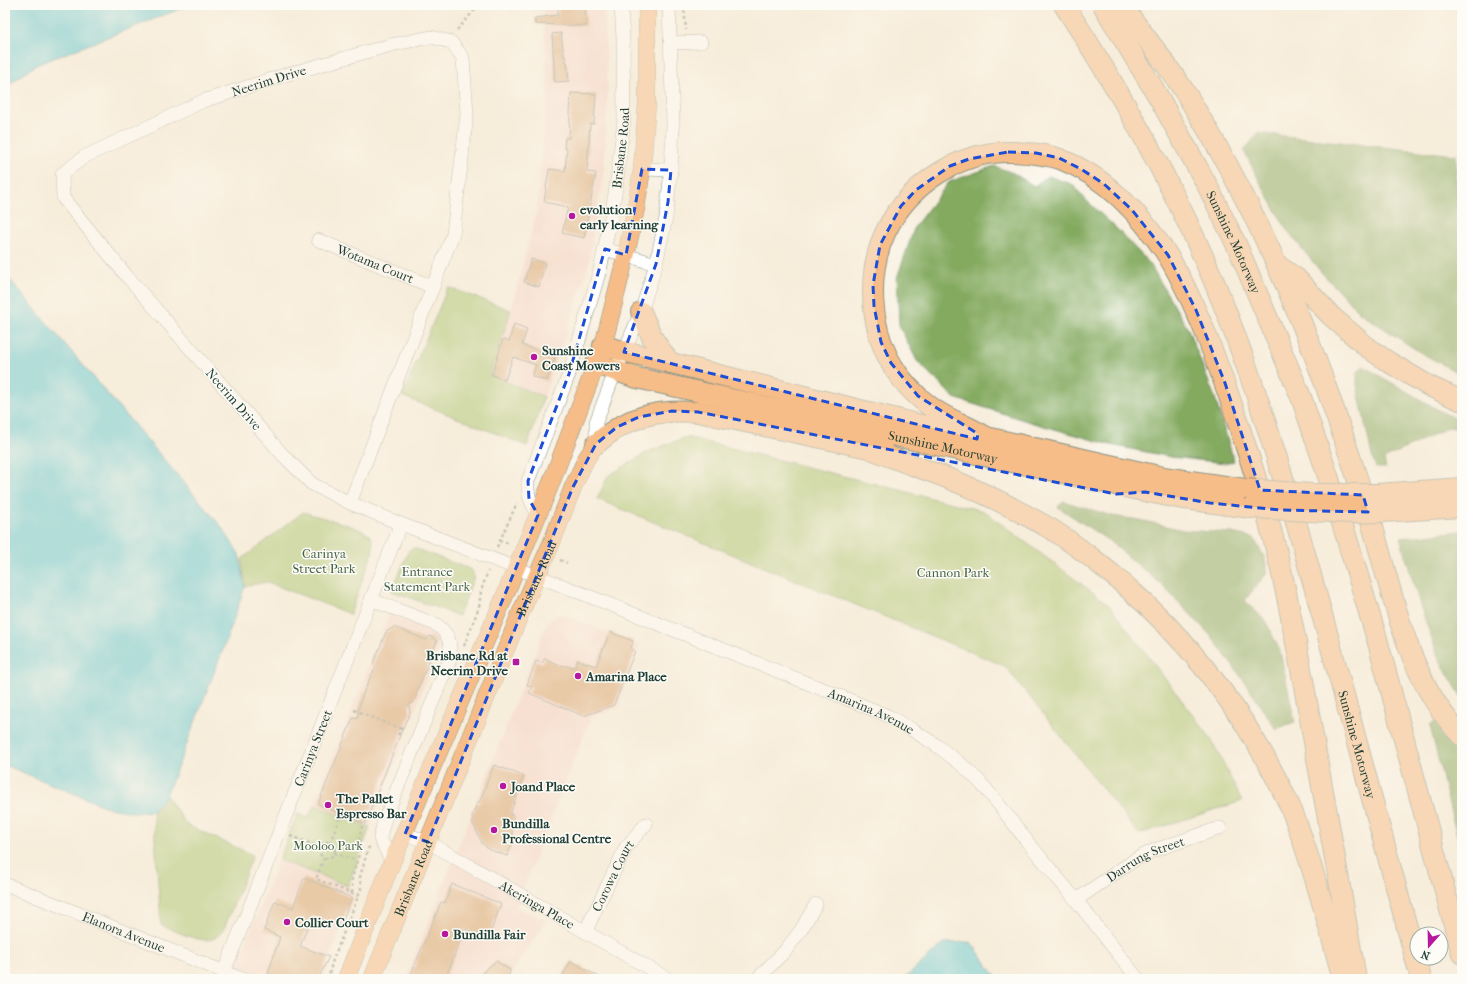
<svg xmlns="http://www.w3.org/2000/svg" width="1467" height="984" viewBox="0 0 1467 984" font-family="'IM FELL French Canon',serif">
	<rect width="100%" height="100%" fill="#fdfcf7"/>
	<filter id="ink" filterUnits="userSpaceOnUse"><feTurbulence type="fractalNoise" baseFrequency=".025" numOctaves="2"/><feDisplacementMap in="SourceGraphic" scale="8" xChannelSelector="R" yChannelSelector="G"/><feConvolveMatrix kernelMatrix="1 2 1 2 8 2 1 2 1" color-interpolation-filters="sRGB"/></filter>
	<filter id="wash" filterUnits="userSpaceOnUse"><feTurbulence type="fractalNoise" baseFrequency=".012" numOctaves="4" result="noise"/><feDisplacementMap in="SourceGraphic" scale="16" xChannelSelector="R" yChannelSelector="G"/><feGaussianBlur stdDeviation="0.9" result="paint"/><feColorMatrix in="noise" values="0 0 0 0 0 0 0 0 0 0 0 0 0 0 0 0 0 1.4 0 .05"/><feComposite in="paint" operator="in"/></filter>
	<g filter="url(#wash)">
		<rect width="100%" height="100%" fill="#f7eddb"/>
		<!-- built -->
		<g fill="#f6d1c5">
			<polygon points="543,5 604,5 608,91 604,169 588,267 544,397 490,376 511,310 537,210 548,93"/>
			<polygon points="560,614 639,645 617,708 591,717 516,907 547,920 513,970 511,979 406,979 547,623 554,617"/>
			<polygon points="389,615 443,637 370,827 314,805"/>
			<polygon points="279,860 348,886 354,898 336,939 324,974 321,979 220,979 241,955"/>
		</g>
		<!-- green -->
		<g fill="#a5c56d" stroke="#628150">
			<polygon points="448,287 511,310 490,375 544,397 527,446 402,396"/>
			<polygon points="686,437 984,511 1108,604 1210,737 1242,801 1139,834 1005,666 597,499 608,476 648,452"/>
			<path d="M 303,512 C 315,516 364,527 370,536 C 374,541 373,549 372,554 L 350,614 L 267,582 L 245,586 L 242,559 Z"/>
			<polygon points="414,548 472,570 474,577 459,616 392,591 409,550"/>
			<path d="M 166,795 L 187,825 L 253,855 L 224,929 C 221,932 218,936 215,938 C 201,945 174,930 161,925 L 153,811 Z"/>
			<polygon points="314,805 370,827 348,886 279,860 297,814 308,818"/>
		</g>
		<!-- forest -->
		<g fill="#84aa60" stroke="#52744a">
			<polygon points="1258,133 1456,155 1456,184 1462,191 1462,375 1421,353 1359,312 1320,271 1287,230 1260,182 1244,151"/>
			<polygon points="994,166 1013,173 1034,186 1048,176 1072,184 1086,200 1118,230 1150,264 1188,329 1215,398 1234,461 1226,463 1171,457 1111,445 1030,422 954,398 917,361 899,325 897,278 915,226 949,182"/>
			<polygon points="1363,366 1442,412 1461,421 1457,429 1449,427 1384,459 1386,468 1376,468 1372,456 1357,386 1357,372"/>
			<polygon points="1063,501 1112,516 1140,520 1183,530 1232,533 1254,538 1265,559 1267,573 1245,600 1266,622 1280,651 1295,722 1276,729 1246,684 1212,637 1163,586 1112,543 1058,507"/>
			<polygon points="1462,531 1462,698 1438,657 1420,605 1400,538"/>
			<polygon points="1436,721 1462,752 1462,853 1453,821 1430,726"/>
		</g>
		<!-- water -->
		<g fill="#5dc9d6" stroke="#3e8385">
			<polygon points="5,5 190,5 36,65 5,87"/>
			<polygon points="5,274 221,526 239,554 245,586 228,636 184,751 166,795 153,811 136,813 109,808 5,765"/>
			<polygon points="971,942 998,979 904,979 944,943"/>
		</g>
		<g id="blocks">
			<!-- building -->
			<g fill="#d69f68">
				<polygon points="558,5 585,5 586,26 535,24 535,18 558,15"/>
				<polygon points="561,33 564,56 565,56 566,62 567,62 569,81 555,82 552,34"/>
				<polygon points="571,93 596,94 594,124 590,124 587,172 596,173 584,238 562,233 568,207 544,202 549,169 565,171 567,148 564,148 565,138 569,138"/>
				<polygon points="531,259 545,263 539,287 524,282"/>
				<polygon points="514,324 527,329 522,345 555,357 547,381 532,376 536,365 513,357 505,380 492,375 503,339 509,341"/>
				<polygon points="394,627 426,640 430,636 437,641 417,691 416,697 414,701 409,705 410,713 404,725 365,824 318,804 353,718 357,719 360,702 371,675 376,668 373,664 386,632"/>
				<polygon points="610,632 633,641 631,649 635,651 614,705 584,716 529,693 532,687 527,685 536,661 542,663 545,658 558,665 575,667 577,660 596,666"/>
				<polygon points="494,765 524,776 510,814 513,815 512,835 515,837 507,856 488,849 482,843 473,824 472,816 477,803 479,803"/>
				<polygon points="304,878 352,898 340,926 312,916 300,946 329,957 318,979 284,979 268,973 280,937 264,930 275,901 293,908"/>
				<polygon points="452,884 501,904 488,939 465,929 445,979 409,979 441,902 445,903"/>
				<polygon points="496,961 510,970 508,979 475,979"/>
				<polygon points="571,961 603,979 561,979"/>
			</g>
		</g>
	</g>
	<g filter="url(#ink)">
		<use href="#blocks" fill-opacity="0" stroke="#8b9588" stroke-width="1"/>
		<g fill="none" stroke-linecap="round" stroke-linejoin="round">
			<!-- minor casing -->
			<g stroke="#8b9588" stroke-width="14">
				<g id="minor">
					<polyline points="671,43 701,42"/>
					<polyline points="642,169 671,170"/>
					<path id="s1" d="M 318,240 L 433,287"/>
					<polyline points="605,249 656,264"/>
					<polyline points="596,444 596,422 612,380 641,312 656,264 666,218 671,170 673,124 669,5"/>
					<path id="s2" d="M 350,503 L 312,484 L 282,454 L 126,275 L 63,198 L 62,174 L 84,157 L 203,101 L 285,75 L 391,45 L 431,37 L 451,42 L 463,58 L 467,114 L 453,234 L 350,503 L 401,524 L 571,589 L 845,698 L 888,716 L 911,729 L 936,745 L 962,765 L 979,781 L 997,802 L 1030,845 L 1076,900 L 1138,979"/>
					<path id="s3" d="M 538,515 C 531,502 527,496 528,481 L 569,374 L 600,270 L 610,222 L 616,188 L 624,120 L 623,38 L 621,5"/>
					<path d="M 372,600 L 437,625 C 450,635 451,643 450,659 L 384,821 L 380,838 L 392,862"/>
					<path id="s4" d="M 405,834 L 428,842 L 668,979"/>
					<path id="s5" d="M 5,884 L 242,979"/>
					<path id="s6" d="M 1076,900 L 1136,859 L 1152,851 L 1220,828"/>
					<path id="s7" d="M 585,932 L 626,847 L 646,824"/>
					<path id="s8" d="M 224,972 L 401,524"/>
					<polyline points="757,979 785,951 801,930 816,904"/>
				</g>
			</g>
			<!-- major casing -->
			<g stroke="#8b9588" stroke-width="18">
				<g id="major">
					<polyline points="346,979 392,862 501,605 551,483 603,346 626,255 636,208 642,169 647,103 647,5"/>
					<path id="s9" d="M 372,979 L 521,612 L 552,542 L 573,487 L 586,459 L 596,444"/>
				</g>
			</g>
			<!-- highway casing -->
			<g stroke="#8b9588" stroke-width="22">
				<g id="highway">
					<path id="s10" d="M 1064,5 C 1126,100 1182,200 1224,306 C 1267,415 1298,527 1329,640 C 1360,753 1390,866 1421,979"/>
					<path id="s11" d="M 1103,5 L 1158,96 L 1206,183 L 1238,248 L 1301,397 L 1328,476 L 1377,639 L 1462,954"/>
					<path d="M 1121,5 C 1144,35 1168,65 1188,97 C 1244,187 1289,285 1325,384 C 1342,432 1358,479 1373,528 C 1394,598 1408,681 1462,736"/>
					<polyline points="1277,265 1296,278 1331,316 1367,347 1387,361 1429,386 1462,401"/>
					<polyline points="641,312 653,339 670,363"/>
					<polyline points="603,346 957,434 986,437 1163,477 1245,489"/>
					<path id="s12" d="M 596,364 L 637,378 L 1119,486 L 1178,498 L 1251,508"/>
					<path d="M 986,437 C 969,426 949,420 932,408 C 916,396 901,381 891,363 C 869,324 867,271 886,231 C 909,184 961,150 1013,152 C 1029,153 1045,154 1060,159 C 1105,176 1141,215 1166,253 C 1181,276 1192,302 1203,327 C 1215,357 1226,386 1236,417 C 1255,473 1273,530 1285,588 C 1298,648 1308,709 1319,770 C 1332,839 1344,909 1356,979"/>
					<path d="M 596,444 C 627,416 657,409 698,412 L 869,448 L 882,449"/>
					<path d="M 869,448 C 898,461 928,470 957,482 C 989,495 1021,512 1051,529 C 1067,539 1083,551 1097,562 C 1163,614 1218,676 1260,749 C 1272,770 1285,793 1294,816 C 1314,869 1328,924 1343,979"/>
					<polyline points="1377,494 1462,488"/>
					<polyline points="1382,512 1462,507"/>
				</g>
			</g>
			<!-- path -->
			<g stroke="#8b9588" stroke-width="2.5" stroke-dasharray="3 3" stroke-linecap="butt">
				<polyline points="684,5 686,30"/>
				<polyline points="457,30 479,5"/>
				<polyline points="499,541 510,543"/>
				<polyline points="497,547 517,503"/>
				<polyline points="560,560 567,563"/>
				<polyline points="464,646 479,607 481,591 488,571"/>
				<polyline points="354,710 401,729"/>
				<polyline points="398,735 403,725"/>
				<polyline points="290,836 320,847"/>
				<circle cx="327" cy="850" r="8"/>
				<polyline points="330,843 340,817"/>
				<polyline points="334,853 357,861"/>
				<polyline points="324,858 316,879 358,896"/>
				<polyline points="352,893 352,878 361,848 359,838 363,823"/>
				<polyline points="326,979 331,970 331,965 361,889 360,877 368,849 370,846"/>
			</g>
			<!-- minor -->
			<use href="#minor" stroke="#fff" stroke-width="13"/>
			<!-- major -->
			<use href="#major" stroke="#f7bd88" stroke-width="17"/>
			<!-- highway -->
			<use href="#highway" stroke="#f7bd88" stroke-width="20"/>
			<!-- highway-bridge casing -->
			<g stroke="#8b9588" stroke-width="22" stroke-linecap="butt">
				<g id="highway-bridge">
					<polyline points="1245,489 1312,494 1377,494"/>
					<polyline points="1251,508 1351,513 1382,512"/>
				</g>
			</g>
			<!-- highway-bridge -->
			<use href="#highway-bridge" stroke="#f7bd88" stroke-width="20"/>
		</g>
	</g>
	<!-- marked area -->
	<path d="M0 0H1467V984H0ZM 1008,152 L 1036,153 L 1059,158 L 1081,169 L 1104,184 L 1132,210 L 1168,255 L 1196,310 L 1225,383 L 1260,490 L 1363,495 L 1368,512 L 1281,510 L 1210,503 L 1145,492 L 1116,494 L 698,412 L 672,411 L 639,417 L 617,427 L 596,444 L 573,487 L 428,842 L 405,834 L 538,515 L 529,499 L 528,481 L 569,374 L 605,249 L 626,255 L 642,169 L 671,170 L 668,202 L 656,264 L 624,352 L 977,439 L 978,434 L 918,396 L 891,363 L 881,342 L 874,306 L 873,285 L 880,245 L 901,206 L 916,190 L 950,166 L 969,159 Z" fill="#f7eddb" fill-opacity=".55" fill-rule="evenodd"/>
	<path fill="none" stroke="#1d4ed8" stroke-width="3" stroke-dasharray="8 5" stroke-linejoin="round" d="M 1008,152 L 1036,153 L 1059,158 L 1081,169 L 1104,184 L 1132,210 L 1168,255 L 1196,310 L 1225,383 L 1260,490 L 1363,495 L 1368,512 L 1281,510 L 1210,503 L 1145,492 L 1116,494 L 698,412 L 672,411 L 639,417 L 617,427 L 596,444 L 573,487 L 428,842 L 405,834 L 538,515 L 529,499 L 528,481 L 569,374 L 605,249 L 626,255 L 642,169 L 671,170 L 668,202 L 656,264 L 624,352 L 977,439 L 978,434 L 918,396 L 891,363 L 881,342 L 874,306 L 873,285 L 880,245 L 901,206 L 916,190 L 950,166 L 969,159 Z"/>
	<!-- markers -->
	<g fill="#b5179e" stroke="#fdfcf7" stroke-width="1.5">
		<circle cx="572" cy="216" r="4"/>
		<circle cx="534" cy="357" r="4"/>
		<rect x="512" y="658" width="8" height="8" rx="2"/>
		<circle cx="578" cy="676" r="4"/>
		<circle cx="503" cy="786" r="4"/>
		<circle cx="328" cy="805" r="4"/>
		<circle cx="494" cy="830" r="4"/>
		<circle cx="287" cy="922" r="4"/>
		<circle cx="445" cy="934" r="4"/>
	</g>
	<g text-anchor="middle" stroke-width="3" stroke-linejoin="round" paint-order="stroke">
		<!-- street labels -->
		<g font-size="13" fill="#1f3d34" stroke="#fdfcf7">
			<text dy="5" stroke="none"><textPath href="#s2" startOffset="674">Neerim Drive</textPath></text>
			<text dy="5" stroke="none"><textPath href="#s3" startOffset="383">Brisbane Road</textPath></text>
			<text dy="5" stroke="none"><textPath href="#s11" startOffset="271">Sunshine Motorway</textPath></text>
			<text dy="5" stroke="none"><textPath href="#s1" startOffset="62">Wotama Court</textPath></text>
			<text transform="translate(234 399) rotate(49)" y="5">Neerim Drive</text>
			<text dy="5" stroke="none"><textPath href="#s12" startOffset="357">Sunshine Motorway</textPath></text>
			<text dy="5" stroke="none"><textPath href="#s9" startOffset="433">Brisbane Road</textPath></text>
			<text dy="5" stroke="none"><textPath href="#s2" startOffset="1909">Amarina Avenue</textPath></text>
			<text dy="5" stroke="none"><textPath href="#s10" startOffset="800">Sunshine Motorway</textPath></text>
			<text dy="5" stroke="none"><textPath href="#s8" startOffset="241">Carinya Street</textPath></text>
			<text dy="5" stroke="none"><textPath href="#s6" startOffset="81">Darrung Street</textPath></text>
			<text dy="5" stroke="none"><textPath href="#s7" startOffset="63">Corowa Court</textPath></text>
			<text dy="5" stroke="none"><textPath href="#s9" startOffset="109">Brisbane Road</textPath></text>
			<text dy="5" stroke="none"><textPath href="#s4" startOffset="150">Akeringa Place</textPath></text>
			<text dy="5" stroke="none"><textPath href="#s5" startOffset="128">Elanora Avenue</textPath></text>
		</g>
		<!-- poi labels -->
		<g font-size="13" font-weight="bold" fill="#1f3d34" stroke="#fdfcf7" text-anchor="start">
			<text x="580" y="214">evolution<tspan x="580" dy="15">early learning</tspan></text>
			<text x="542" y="355">Sunshine<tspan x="542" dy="15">Coast Mowers</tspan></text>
			<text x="508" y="660" text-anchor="end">Brisbane Rd at<tspan x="508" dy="15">Neerim Drive</tspan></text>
			<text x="586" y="681">Amarina Place</text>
			<text x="511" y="791">Joand Place</text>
			<text x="336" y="803">The Pallet<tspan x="336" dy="15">Espresso Bar</tspan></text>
			<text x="502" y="828">Bundilla<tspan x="502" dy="15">Professional Centre</tspan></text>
			<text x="295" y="927">Collier Court</text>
			<text x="453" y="939">Bundilla Fair</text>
		</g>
		<!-- park labels -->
		<g font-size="13" fill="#405f42" stroke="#fdfcf7">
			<text x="324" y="558">Carinya<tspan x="324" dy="15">Street Park</tspan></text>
			<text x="427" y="576">Entrance<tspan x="427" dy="15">Statement Park</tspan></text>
			<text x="953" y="577">Cannon Park</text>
			<text x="328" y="850">Mooloo Park</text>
		</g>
	</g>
	<!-- margin -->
	<rect width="1467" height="984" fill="none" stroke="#fdfcf7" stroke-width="20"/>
	<!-- north arrow -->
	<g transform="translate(1429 946) rotate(200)"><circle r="19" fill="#fdfcf7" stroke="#a4b0a9"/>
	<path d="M0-3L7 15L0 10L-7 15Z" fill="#b5179e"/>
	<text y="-6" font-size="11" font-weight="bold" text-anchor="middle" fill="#1f3d34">N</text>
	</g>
</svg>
